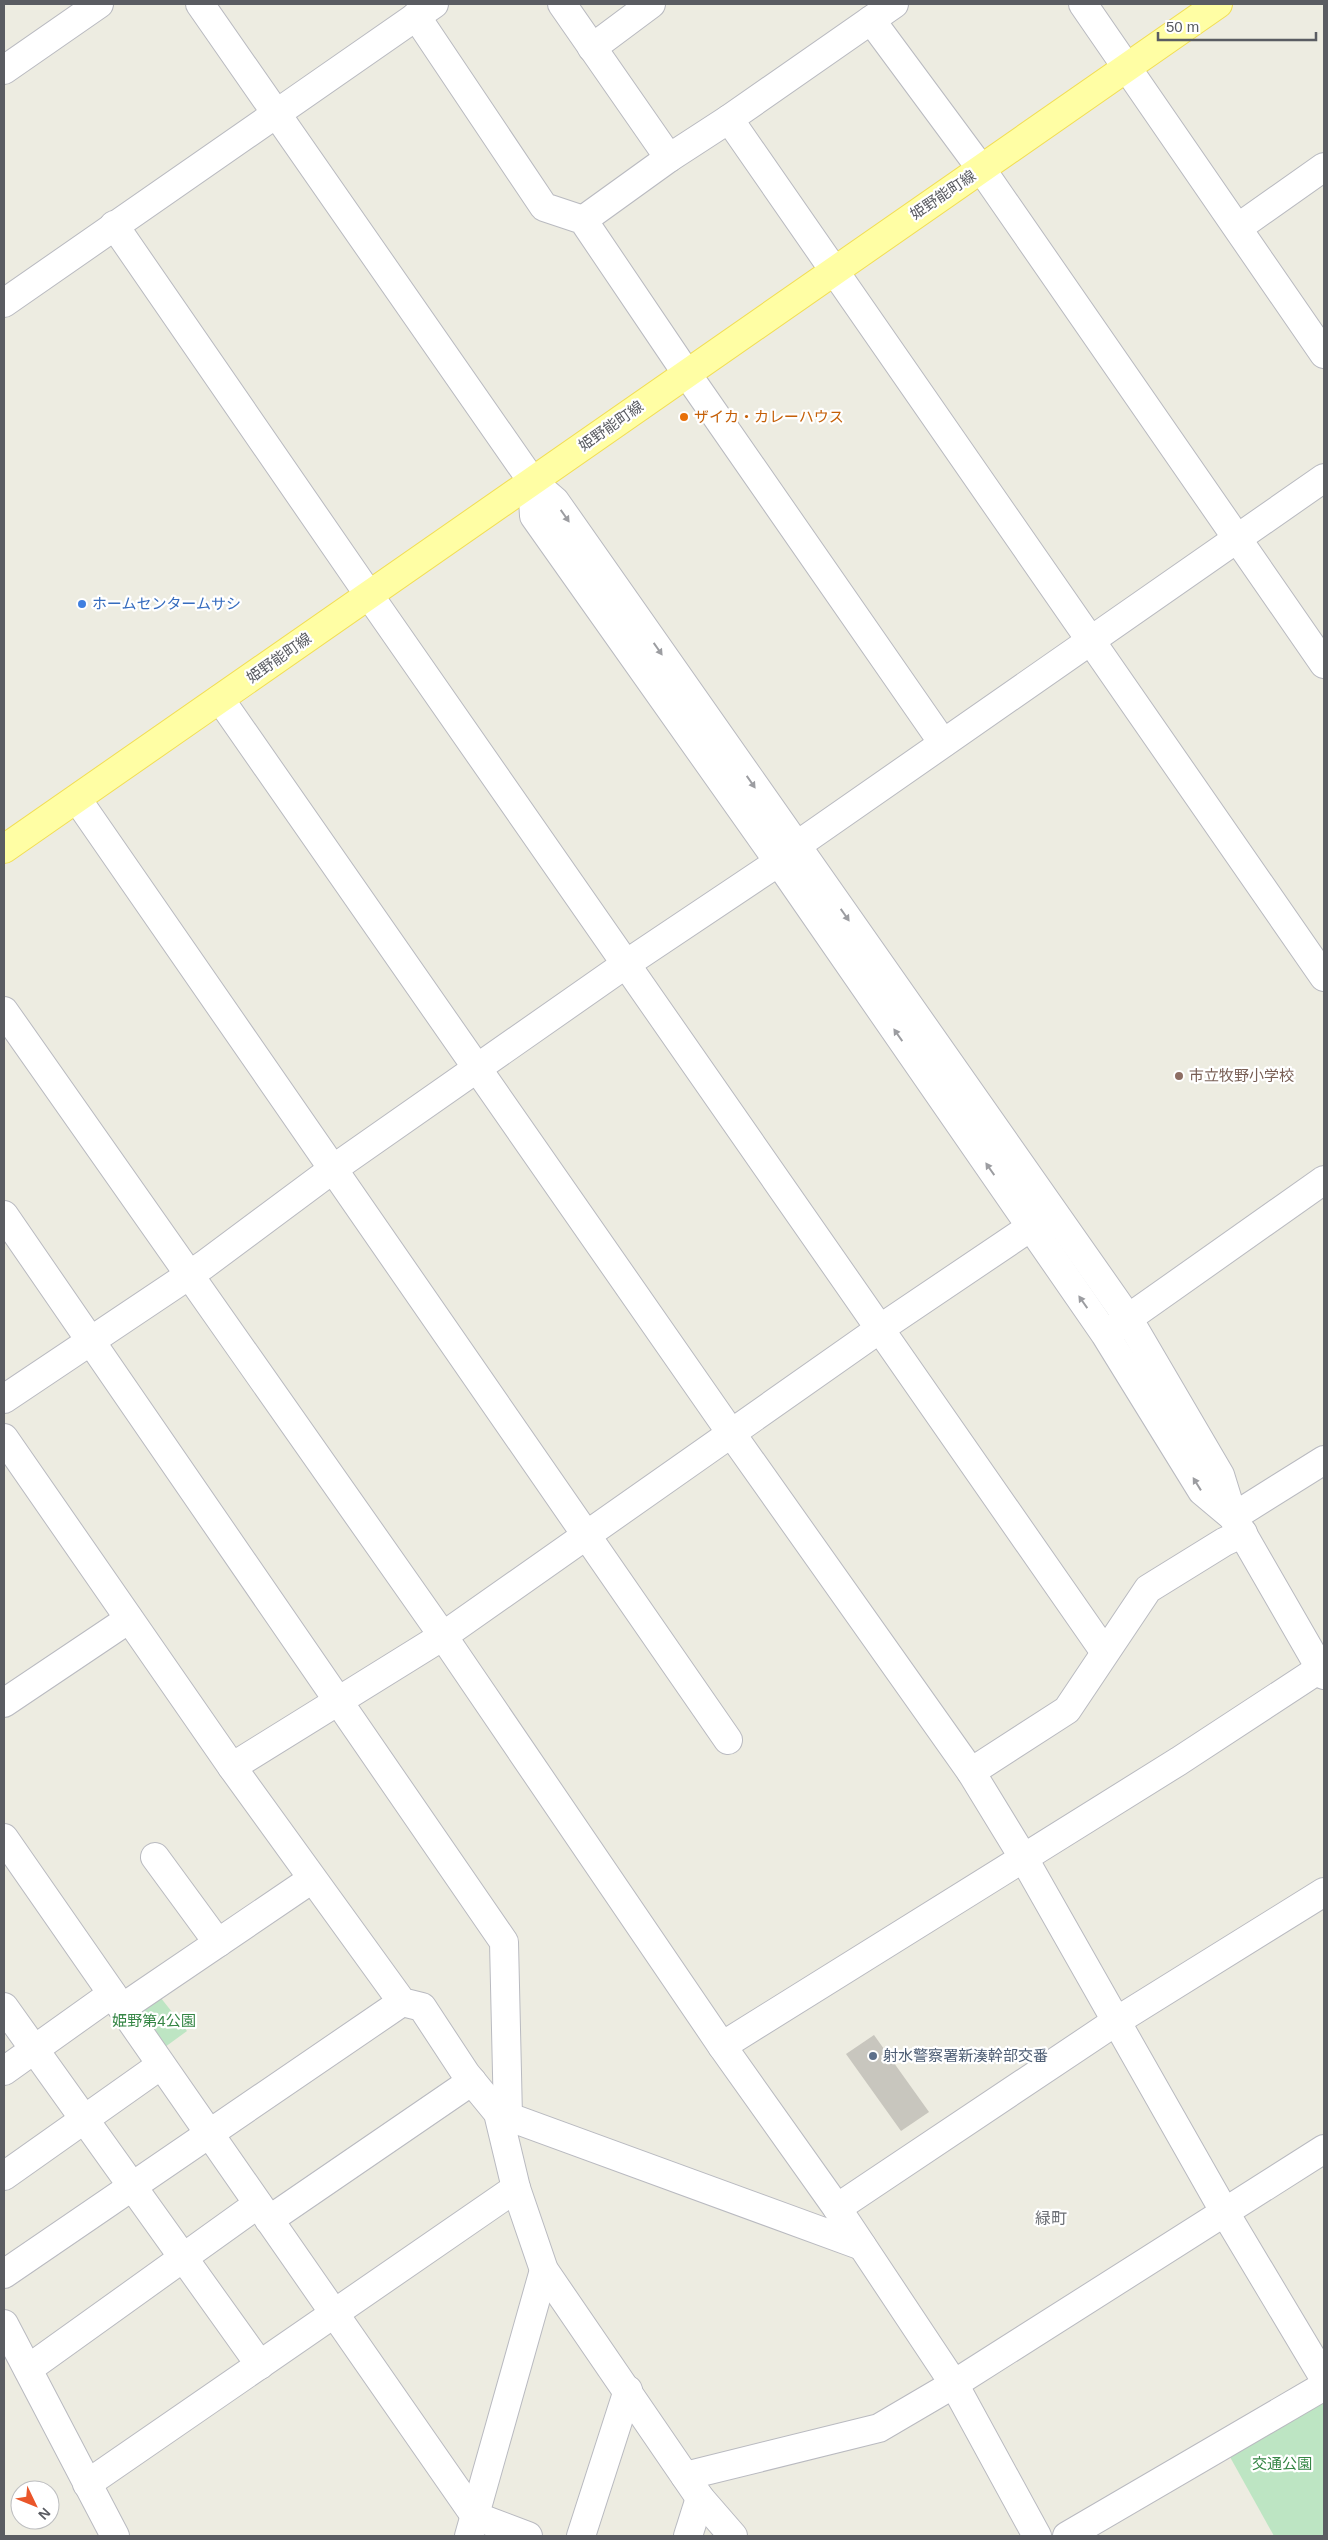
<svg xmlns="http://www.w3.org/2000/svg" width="1328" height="2540" viewBox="0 0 1328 2540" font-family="Arial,'Noto Sans JP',sans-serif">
	<rect width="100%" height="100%" fill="#edece1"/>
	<!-- green -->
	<g fill="#bde5c3">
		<polygon points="153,1988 187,2031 154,2055 122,2008"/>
		<polygon points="1324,2391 1324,2536 1274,2536 1225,2448"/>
	</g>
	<!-- building -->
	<polygon fill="#c8c6be" points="874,2035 929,2112 901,2131 846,2054"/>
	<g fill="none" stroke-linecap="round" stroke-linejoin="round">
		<!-- minor casing -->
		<g stroke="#b9bac0" stroke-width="30">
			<g id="minor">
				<polyline points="200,4 532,481 555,501 1128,1318 1220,1475 1233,1517 1324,1675"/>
				<polyline points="562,4 669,158 729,119 1324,977"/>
				<polyline points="1083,4 1324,354"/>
				<polyline points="416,16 544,207 583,220 687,374 943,743"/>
				<polyline points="871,20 982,170 1324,664"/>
				<polyline points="592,48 651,4"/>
				<polyline points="4,70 99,4"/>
				<polyline points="729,119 894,4"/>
				<polyline points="583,220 669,158"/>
				<polyline points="114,225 369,595 1104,1651"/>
				<polyline points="1239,227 1324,167"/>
				<polyline points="4,303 434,4"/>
				<polyline points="532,481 534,516 778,861 1105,1334 1202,1491 1233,1517"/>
				<polyline points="220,699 731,1433 971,1772 1023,1857 1224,2211 1324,2378"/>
				<polyline points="77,799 728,1740"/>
				<polyline points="4,1011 443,1636 722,2046 837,2208 954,2384 1037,2536"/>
				<polyline points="4,1215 504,1942 508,2117"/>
				<polyline points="1113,1329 1324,1180"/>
				<polyline points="4,1399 204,1265 333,1169 626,964 768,869 796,846 1324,478"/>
				<polyline points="4,1438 232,1767 402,2002 422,2007 466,2074 498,2113 516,2188 544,2270 700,2498 733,2536"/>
				<polyline points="1233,1517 1324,1460"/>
				<polyline points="4,1703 129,1619"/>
				<polyline points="232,1767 443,1636 881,1328 1047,1216"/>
				<polyline points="971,1772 1067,1710 1148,1589 1224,1542 1243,1533"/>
				<polyline points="4,1838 475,2516 528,2536"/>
				<polyline points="155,1857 218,1943"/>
				<polyline points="4,2007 260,2365"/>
				<polyline points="122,2008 312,1879"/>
				<polyline points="722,2046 1179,1761 1324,1666"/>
				<polyline points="4,2071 112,1994"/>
				<polyline points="498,2113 862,2246"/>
				<polyline points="4,2176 161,2065"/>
				<polyline points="837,2208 1115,2022 1324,1892"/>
				<polyline points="269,2220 472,2081"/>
				<polyline points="4,2274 402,2002"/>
				<polyline points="4,2324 115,2536"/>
				<polyline points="28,2369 258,2204"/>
				<polyline points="685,2476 879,2428 954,2384 1324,2149"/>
				<polyline points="87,2484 516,2188"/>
				<polyline points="469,2536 544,2270"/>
				<polyline points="581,2536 628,2390"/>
				<polyline points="688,2536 700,2498"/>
				<polyline points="1067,2536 1324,2386"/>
			</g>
		</g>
		<!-- major casing -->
		<g stroke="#f2de55" stroke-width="30">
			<polyline id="major" points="4,849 1218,4"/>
		</g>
		<!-- minor -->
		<use href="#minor" stroke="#fff" stroke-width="28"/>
		<!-- major -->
		<use href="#major" stroke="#fffea4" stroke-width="28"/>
	</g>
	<!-- one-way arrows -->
	<defs><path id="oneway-solid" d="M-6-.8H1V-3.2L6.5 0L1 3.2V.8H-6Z" transform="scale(1.25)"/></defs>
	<g fill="#9c9da1">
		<use href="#oneway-solid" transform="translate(565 516) rotate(55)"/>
		<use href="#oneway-solid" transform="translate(658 649) rotate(55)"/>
		<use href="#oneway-solid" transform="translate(751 782) rotate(55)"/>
		<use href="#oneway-solid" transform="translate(845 915) rotate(55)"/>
		<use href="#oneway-solid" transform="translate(898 1035) rotate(-125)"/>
		<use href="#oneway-solid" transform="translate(990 1169) rotate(-125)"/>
		<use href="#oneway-solid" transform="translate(1083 1302) rotate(-125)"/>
		<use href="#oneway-solid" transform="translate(1197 1484) rotate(-122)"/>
	</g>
	<!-- markers -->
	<circle fill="#e8710a" stroke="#fff" stroke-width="2" cx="684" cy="417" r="5"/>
	<circle fill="#3f7fe0" stroke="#fff" stroke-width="2" cx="82" cy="604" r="5"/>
	<circle fill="#8d6e63" stroke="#fff" stroke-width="2" cx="1179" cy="1076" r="5"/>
	<circle fill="#5c6f8a" stroke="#fff" stroke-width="2" cx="873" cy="2056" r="5"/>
	<g text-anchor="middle" stroke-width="4.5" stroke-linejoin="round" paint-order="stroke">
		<!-- street labels -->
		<g font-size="15" fill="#5a5c62" stroke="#fff">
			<text transform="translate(943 195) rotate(-34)" y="5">姫野能町線</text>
			<text transform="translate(611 426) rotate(-35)" y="5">姫野能町線</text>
			<text transform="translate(279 658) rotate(-35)" y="5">姫野能町線</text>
		</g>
		<!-- food labels -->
		<g font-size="15" fill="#c56008" stroke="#fff" text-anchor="start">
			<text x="694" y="422">ザイカ・カレーハウス</text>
		</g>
		<!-- shop labels -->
		<g font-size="15" fill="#366cbe" stroke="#fff" text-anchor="start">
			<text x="92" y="609">ホームセンタームサシ</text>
		</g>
		<!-- education labels -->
		<g font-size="15" fill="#785e54" stroke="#fff" text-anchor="start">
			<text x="1189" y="1081">市立牧野小学校</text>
		</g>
		<!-- park labels -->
		<g font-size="15" fill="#358645" stroke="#fff">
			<text x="154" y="2026">姫野第4公園</text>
			<text x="1282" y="2469">交通公園</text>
		</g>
		<!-- service labels -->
		<g font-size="15" fill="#4e5e75" stroke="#fff" text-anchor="start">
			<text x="883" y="2061">射水警察署新湊幹部交番</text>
		</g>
		<!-- neighbourhood labels -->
		<g font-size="16" fill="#6b6e74" stroke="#fff">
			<text x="1051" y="2224">緑町</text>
		</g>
	</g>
	<!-- border -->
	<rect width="1328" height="2540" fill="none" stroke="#5a5c62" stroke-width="10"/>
	<!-- north arrow -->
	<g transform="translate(35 2505) rotate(133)"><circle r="24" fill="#ffffff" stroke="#bdbec0"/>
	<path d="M0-4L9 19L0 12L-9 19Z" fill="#ea562a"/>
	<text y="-8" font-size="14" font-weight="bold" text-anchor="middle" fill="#5a5c62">N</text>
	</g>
	<!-- scale -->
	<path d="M1158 32v8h158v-8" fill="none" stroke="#5a5c62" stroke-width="2.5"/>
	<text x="1166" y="32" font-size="15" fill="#5a5c62" stroke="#ffffff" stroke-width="4" paint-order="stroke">50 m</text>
</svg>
